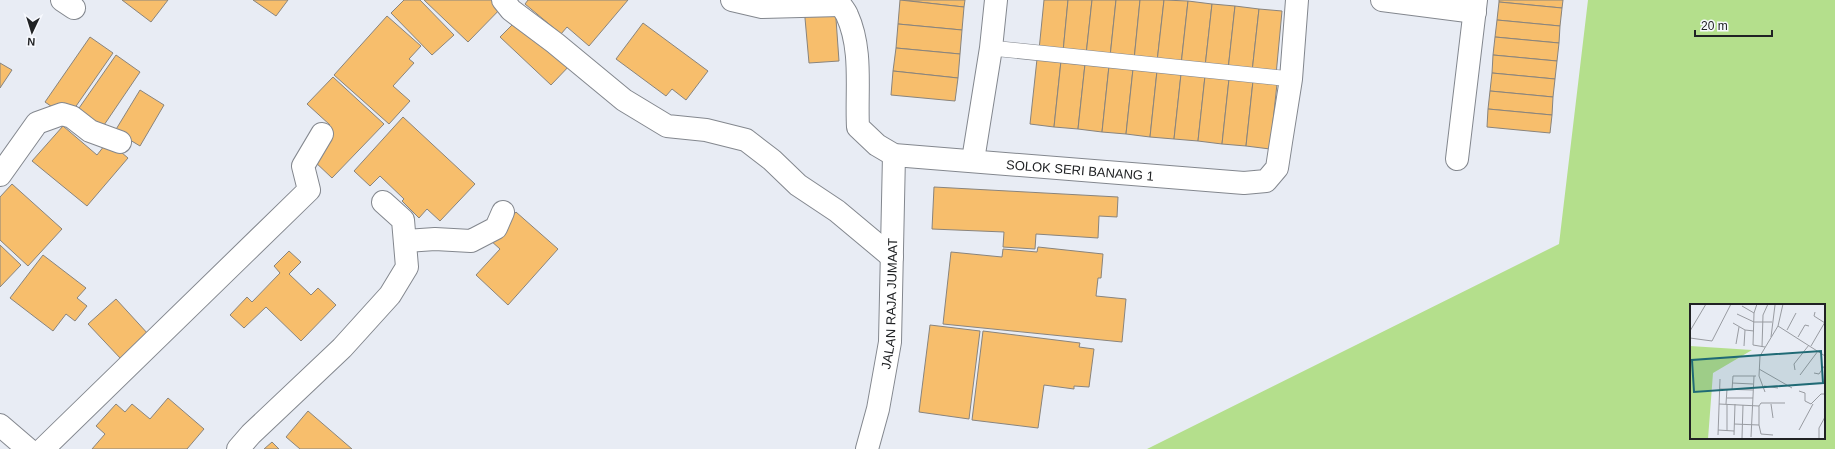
<svg xmlns="http://www.w3.org/2000/svg" width="1835" height="449" viewBox="0 0 1835 449" font-family="Helvetica,sans-serif">
	<rect width="100%" height="100%" fill="#e8ecf4"/>
	<!-- green -->
	<path fill="#b4df8c" fill-rule="evenodd" d="M 1588,0 L 1835,0 L 1835,449 L 1147,449 L 1559,244 ZM 1691,305 L 1824,305 L 1824,438 L 1691,438 Z"/>
	<!-- building -->
	<g fill="#f7be6c" stroke="#89847d">
		<polygon points="122,0 168,0 151,22"/>
		<polygon points="253,0 288,0 276,16"/>
		<polygon points="404,0 420,0 454,35 432,55 391,13"/>
		<polygon points="424,0 506,0 508,1 468,42"/>
		<polygon points="528,0 628,0 589,46 567,27 561,34 525,4"/>
		<polygon points="900,0 965,0 964,7"/>
		<polygon points="900,0 964,7 962,30 898,24"/>
		<polygon points="1044,0 1068,0 1063,52 1039,50"/>
		<polygon points="1068,0 1092,0 1086,55 1063,52"/>
		<polygon points="1092,0 1116,0 1110,57 1086,55"/>
		<polygon points="1116,0 1140,0 1134,60 1110,57"/>
		<polygon points="1140,0 1164,0 1157,62 1134,60"/>
		<polygon points="1164,0 1188,1 1181,65 1157,62"/>
		<polygon points="1499,0 1563,0 1562,8 1499,2"/>
		<polygon points="1188,1 1212,4 1205,67 1181,65"/>
		<polygon points="1499,2 1562,8 1560,26 1497,20"/>
		<polygon points="1212,4 1235,6 1228,70 1205,67"/>
		<polygon points="835,5 839,61 809,63 804,7"/>
		<polygon points="1235,6 1259,9 1252,72 1228,70"/>
		<polygon points="1259,9 1282,11 1276,75 1252,72"/>
		<polygon points="523,14 572,63 551,85 500,37"/>
		<polygon points="387,16 421,46 409,59 414,63 393,86 410,101 389,124 334,75"/>
		<polygon points="1497,20 1560,26 1559,43 1495,37"/>
		<polygon points="643,23 708,71 686,100 672,89 666,96 616,59"/>
		<polygon points="898,24 962,30 960,54 896,48"/>
		<polygon points="90,37 113,53 74,109 64,103 58,111 45,102"/>
		<polygon points="1495,37 1559,43 1557,61 1493,55"/>
		<polygon points="896,48 960,54 958,78 893,71"/>
		<polygon points="116,55 140,72 102,128 77,111"/>
		<polygon points="1493,55 1557,61 1555,79 1492,73"/>
		<polygon points="1037,59 1061,61 1054,127 1030,124"/>
		<polygon points="1061,61 1085,64 1078,129 1054,127"/>
		<polygon points="0,63 12,70 0,88"/>
		<polygon points="1085,64 1109,66 1102,132 1078,129"/>
		<polygon points="1109,66 1133,69 1126,134 1102,132"/>
		<polygon points="1133,69 1157,71 1150,137 1126,134"/>
		<polygon points="893,71 958,78 955,101 891,95"/>
		<polygon points="1157,71 1181,74 1174,139 1150,137"/>
		<polygon points="1492,73 1555,79 1553,97 1490,91"/>
		<polygon points="1181,74 1205,76 1198,141 1174,139"/>
		<polygon points="1205,76 1229,79 1222,144 1198,141"/>
		<polygon points="333,77 384,124 332,178 313,160 332,140 323,132 330,125 307,104"/>
		<polygon points="1229,79 1253,81 1246,146 1222,144"/>
		<polygon points="1253,81 1277,84 1270,149 1246,146"/>
		<polygon points="140,90 164,105 140,146 115,131"/>
		<polygon points="1490,91 1553,97 1552,115 1488,109"/>
		<polygon points="1488,109 1552,115 1550,133 1487,127"/>
		<polygon points="403,117 475,184 440,221 427,209 419,218 402,201 404,199 380,176 370,186 354,171"/>
		<polygon points="63,126 97,155 108,141 128,158 87,206 32,161"/>
		<polygon points="12,184 62,229 28,266 0,240 0,197"/>
		<polygon points="934,187 1118,197 1117,217 1099,216 1098,238 1036,234 1035,249 1003,247 1004,232 932,229"/>
		<polygon points="516,212 558,249 508,305 476,275 500,249 490,240"/>
		<polygon points="0,245 21,265 0,287"/>
		<polygon points="1038,247 1103,254 1101,278 1098,278 1096,296 1126,299 1122,342 943,324 951,252 1002,257 1003,249 1037,252"/>
		<polygon points="289,251 301,262 289,274 311,295 318,288 336,305 301,341 266,307 244,328 230,315 247,297 252,302 280,273 274,266"/>
		<polygon points="43,255 86,288 77,298 87,306 75,321 66,314 53,331 10,298"/>
		<polygon points="116,299 149,335 121,359 88,324"/>
		<polygon points="930,325 980,331 969,419 919,412"/>
		<polygon points="983,331 1080,343 1079,347 1094,349 1089,387 1074,386 1074,389 1044,385 1038,428 972,420"/>
		<polygon points="168,398 204,429 187,449 92,449 105,434 96,426 116,404 125,412 132,404 150,419"/>
		<polygon points="308,411 352,449 300,449 286,437"/>
		<polygon points="272,442 279,449 264,449"/>
	</g>
	<g fill="none" stroke-linecap="round" stroke-linejoin="round">
		<!-- service casing -->
		<g stroke="#83878e" stroke-width="16">
			<polyline id="service" points="991,48 1291,79"/>
		</g>
		<!-- minor casing -->
		<g stroke="#83878e" stroke-width="24">
			<g id="minor">
				<polyline points="62,0 74,8"/>
				<polyline points="503,0 511,10 555,43 624,100 667,126 706,130 746,140 772,160 798,185 837,211 892,257"/>
				<polyline points="732,0 762,7 840,5"/>
				<path id="s1" d="M 837,0 C 840,5 845,10 847,15 C 863,50 856,91 858,127 L 877,145 L 894,155 L 1244,183 L 1266,181 L 1277,168 L 1281,142 L 1291,79 L 1297,0"/>
				<polyline points="1382,0 1475,12"/>
				<polyline points="1457,159 1476,0"/>
				<polyline points="973,160 991,48 996,0"/>
				<polyline points="0,175 37,123 62,114 72,117 90,131 120,142"/>
				<polyline points="406,241 435,239 471,241 496,228 503,212"/>
				<polyline points="0,425 28,449"/>
				<polyline points="43,449 309,190 303,166 322,134"/>
				<polyline points="238,449 251,434 342,348 390,295 407,267 403,220 383,202"/>
				<path id="s2" d="M 867,449 L 878,409 L 890,342 L 894,155"/>
			</g>
		</g>
		<!-- service -->
		<use href="#service" stroke="#fff" stroke-width="15"/>
		<!-- minor -->
		<use href="#minor" stroke="#fff" stroke-width="22"/>
	</g>
	<g text-anchor="middle" stroke-width="3" stroke-linejoin="round" paint-order="stroke">
		<!-- street labels -->
		<g font-size="13" fill="#202224" stroke="#f7f9fe">
			<text dy="5" stroke="none"><textPath href="#s1" startOffset="364">SOLOK SERI BANANG 1</textPath></text>
			<text dy="5" stroke="none"><textPath href="#s2" startOffset="148">JALAN RAJA JUMAAT</textPath></text>
		</g>
	</g>
	<!-- overview -->
	<g transform="translate(1690 304)">
		<rect width="135" height="135" fill="#e8ecf4"/>
		<path d="M 0,42 L 62,46 L 23,69 L 18,135 L 0,135 Z" fill="#b4df8c"/>
		<path fill="none" stroke="#989ba1" stroke-width="1" d="M 67,0 L 64,9 L 63,41 L 75,43M 52,2 L 64,9M 125,8 L 124,12 L 135,19M 47,10 L 64,18 L 82,18M 43,19 L 55,26 L 64,27M 88,22 L 135,52M 97,26 L 106,9M 0,27 L 16,0M 81,33 L 85,1M 108,33 L 115,21 L 119,22M 0,34 L 22,37 L 41,0M 46,40 L 49,23M 54,42 L 55,26M 121,42 L 135,18M 72,43 L 73,11 L 78,0M 69,65 L 102,84M 105,66 L 104,60 L 119,41M 124,69 L 129,70 L 135,61M 110,71 L 128,47M 42,79 L 63,80M 74,82 L 88,84M 30,85 L 63,86M 42,86 L 43,72 L 66,72M 109,87 L 115,89 L 115,97 L 121,100 L 131,90 L 135,90M 75,88 L 69,72 L 70,52 L 88,22 L 93,0M 37,94 L 63,94M 29,100 L 69,102M 36,100 L 37,85M 81,100 L 83,114M 69,102 L 71,99 L 95,99M 44,120 L 69,121 L 71,130 L 83,131M 69,121 L 69,102M 28,126 L 44,127M 109,126 L 123,100M 37,127 L 37,100M 28,131 L 30,75M 44,131 L 45,100M 61,133 L 64,72M 52,134 L 53,101M 129,135 L 129,124 L 135,113"/>
		<path fill="#206a75" fill-opacity="0.15" stroke="#206a75" stroke-width="2" d="M 131,47 L 133,79 L 4,88 L 2,56 Z"/>
		<rect width="135" height="135" fill="none" stroke="#202224" stroke-width="2"/>
	</g>
	<!-- north arrow -->
	<g transform="translate(32 32) rotate(184)" stroke="#f7f9fe" stroke-width="3" paint-order="stroke">
	<path d="M0-3L7 15L0 10L-7 15Z" fill="#202224"/>
	<text y="-6" font-size="11" font-weight="bold" text-anchor="middle" fill="#202224">N</text>
	</g>
	<!-- scale -->
	<path d="M1695 30v6h77v-6" fill="none" stroke="#202224" stroke-width="2"/>
	<text x="1701" y="30" font-size="12" fill="#202224" stroke="#f7f9fe" stroke-width="3" paint-order="stroke">20 m</text>
</svg>
